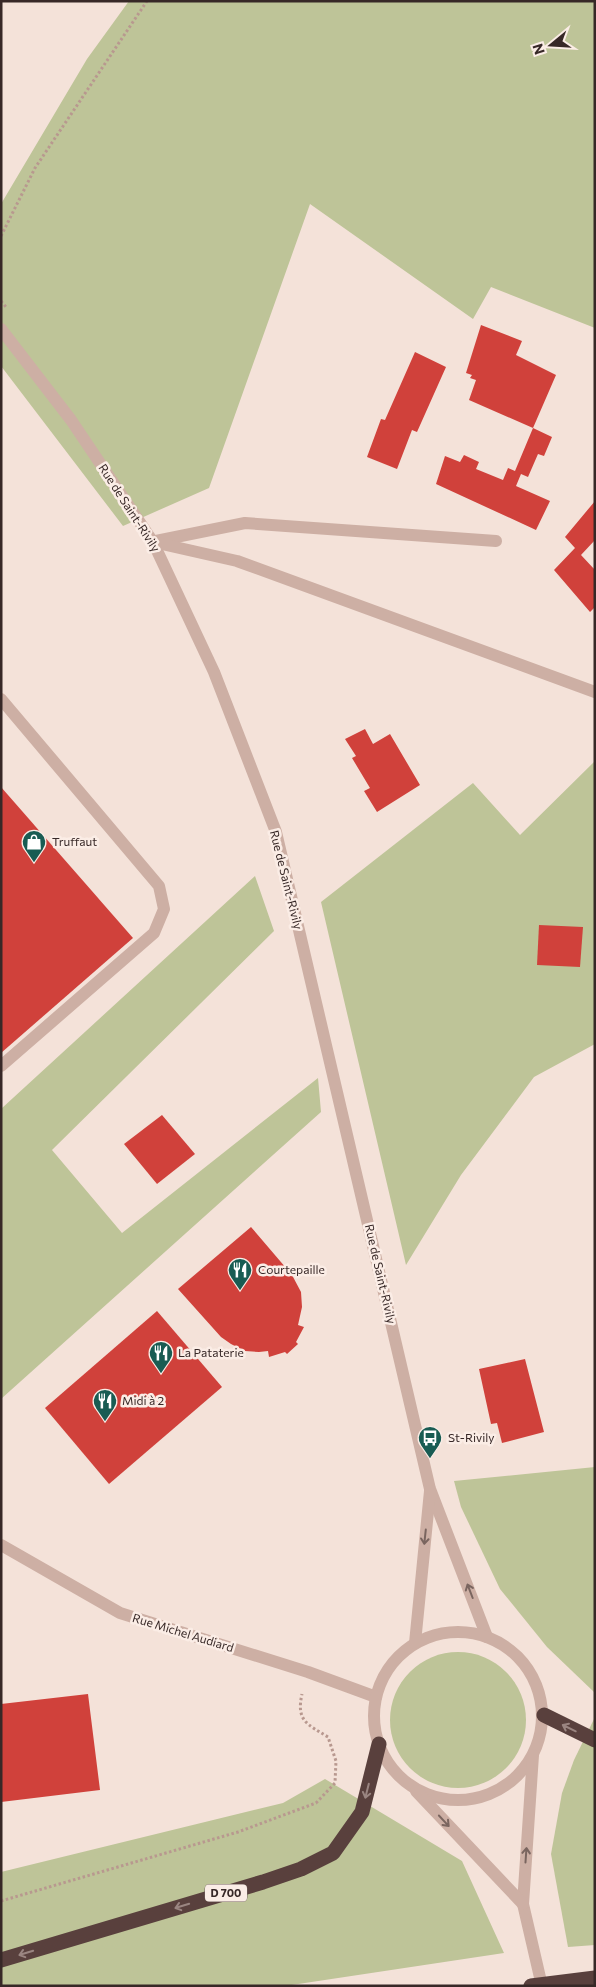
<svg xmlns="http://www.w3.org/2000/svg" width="596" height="1987" viewBox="0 0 596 1987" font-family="Commissioner,sans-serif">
	<rect width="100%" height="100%" fill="#f4e2d9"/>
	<!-- green -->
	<g fill="#bec498">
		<polygon points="129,1 595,1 595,328 491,287 473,319 310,204 209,488 123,526 1,366 1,204 87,59"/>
		<polygon points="595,761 595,1044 534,1077 461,1175 406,1265 321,902 473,783 520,835"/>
		<polygon points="255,876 274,931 52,1150 122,1233 318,1078 321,1112 1,1399 1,1109"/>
		<polygon points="595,1467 595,1693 547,1647 500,1589 461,1507 454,1481"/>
		<circle cx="458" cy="1720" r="68"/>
		<polygon points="595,1717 595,1945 568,1947 551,1854 562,1793 574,1760"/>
		<polygon points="325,1779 462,1861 504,1953 285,1986 1,1986 1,1872 283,1803"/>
	</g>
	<!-- building -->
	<g fill="#d0413b">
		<polygon points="481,325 522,341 516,355 556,375 533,428 469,400 476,380 470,378 472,375 466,373"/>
		<polygon points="415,352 446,367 417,432 412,430 397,469 367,457 381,419 385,420"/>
		<polygon points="533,428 552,437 544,456 538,454 528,477 521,474 516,486 550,501 536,530 436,484 445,456 460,462 464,455 479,462 476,469 503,480 508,468 515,471"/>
		<polygon points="595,501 595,540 581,555 595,570 595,607 590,612 554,570 575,548 565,537"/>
		<polygon points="365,729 373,744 390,734 420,785 377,812 364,791 370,788 352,758 356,756 345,739"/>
		<polygon points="1,787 133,938 1,1053"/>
		<polygon points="539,925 583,927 580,967 537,965"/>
		<polygon points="162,1115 195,1154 157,1184 124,1144"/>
		<polygon points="251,1227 292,1275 301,1292 302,1307 298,1325 304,1327 296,1342 298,1344 287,1354 285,1352 269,1357 268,1351 259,1352 245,1351 231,1344 221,1337 178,1289"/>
		<polygon points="157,1311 222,1387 109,1484 45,1408"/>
		<polygon points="525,1359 544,1432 502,1443 497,1423 491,1424 479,1369"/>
		<polygon points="88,1694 100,1790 1,1802 1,1704"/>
	</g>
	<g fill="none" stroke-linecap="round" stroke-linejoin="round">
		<!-- path -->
		<g stroke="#b8988f" stroke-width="3" stroke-dasharray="2.5 2.5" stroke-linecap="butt">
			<polyline points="1,236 35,168 147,1"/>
			<polyline points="1,301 6,307"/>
			<path d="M 1,1901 L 238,1832 L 316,1803 L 335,1783 L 336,1761 L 328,1737 C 307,1724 296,1721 302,1694"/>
		</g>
		<!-- minor -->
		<g stroke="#cdafa4" stroke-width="12">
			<polyline points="1,329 71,420 153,542 214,672 276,832 430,1489 487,1637"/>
			<polyline points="156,541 245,523 496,541"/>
			<polyline points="153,542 237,561 595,692"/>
			<polyline points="1,699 159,886 164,909 154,933 1,1066"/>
			<polyline points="1,1545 120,1613 308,1672 376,1697"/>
			<circle cx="458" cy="1716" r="84"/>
			<polyline points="415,1643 430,1491"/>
			<polyline points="533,1755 523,1904 542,1986"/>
			<polyline points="416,1791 523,1904"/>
		</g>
		<!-- highway -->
		<g stroke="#59403d" stroke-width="15">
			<polyline points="544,1715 595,1740"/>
			<polyline points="1,1960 263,1882 301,1869 333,1853 362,1812 379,1744"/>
			<polyline points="531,1986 595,1978"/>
		</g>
	</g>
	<!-- one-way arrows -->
	<defs><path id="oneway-shaft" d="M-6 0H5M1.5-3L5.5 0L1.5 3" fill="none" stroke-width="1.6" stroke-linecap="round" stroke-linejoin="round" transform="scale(1.25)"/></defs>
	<g stroke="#7a655f">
		<use href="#oneway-shaft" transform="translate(425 1537) rotate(96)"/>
		<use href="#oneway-shaft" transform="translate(470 1591) rotate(-111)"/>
		<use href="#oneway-shaft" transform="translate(444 1821) rotate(47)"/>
		<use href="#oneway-shaft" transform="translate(526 1855) rotate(-86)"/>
	</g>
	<g stroke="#9a8581">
		<use href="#oneway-shaft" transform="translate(569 1728) rotate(-154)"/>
		<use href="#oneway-shaft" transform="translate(367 1791) rotate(104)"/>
		<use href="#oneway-shaft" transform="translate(182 1906) rotate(163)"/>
		<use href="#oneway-shaft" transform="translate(26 1953) rotate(163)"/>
	</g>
	<!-- icons -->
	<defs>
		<g id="shop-pin" transform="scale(1.25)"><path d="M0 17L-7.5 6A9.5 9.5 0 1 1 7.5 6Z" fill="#195c53" stroke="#fbede6"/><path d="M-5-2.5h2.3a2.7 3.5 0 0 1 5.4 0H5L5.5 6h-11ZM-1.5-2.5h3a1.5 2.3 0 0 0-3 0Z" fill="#fff"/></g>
		<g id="restaurant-pin" transform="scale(1.25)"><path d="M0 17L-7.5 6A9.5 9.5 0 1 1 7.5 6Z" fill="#195c53" stroke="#fbede6"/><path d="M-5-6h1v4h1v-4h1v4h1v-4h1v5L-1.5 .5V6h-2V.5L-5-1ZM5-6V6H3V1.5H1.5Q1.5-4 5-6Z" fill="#fff"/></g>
		<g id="bus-pin" transform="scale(1.25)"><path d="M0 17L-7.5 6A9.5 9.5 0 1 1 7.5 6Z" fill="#195c53" stroke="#fbede6"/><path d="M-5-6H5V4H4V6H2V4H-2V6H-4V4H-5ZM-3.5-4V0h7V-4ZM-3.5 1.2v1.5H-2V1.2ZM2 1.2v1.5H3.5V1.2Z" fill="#fff"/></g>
	</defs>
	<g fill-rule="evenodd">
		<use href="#shop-pin" x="34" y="842"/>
		<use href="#restaurant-pin" x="240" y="1270"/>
		<use href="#restaurant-pin" x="161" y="1353"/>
		<use href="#restaurant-pin" x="105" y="1401"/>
		<use href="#bus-pin" x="430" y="1438"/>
	</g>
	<g text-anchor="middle" stroke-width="5" stroke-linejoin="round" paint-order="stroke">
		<!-- shield labels -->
		<rect fill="#fbede6" stroke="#726360" stroke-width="1" x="205" y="1884.5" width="42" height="17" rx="4"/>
		<g font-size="11" font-weight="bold" fill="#372827">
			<text x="226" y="1897">D 700</text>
		</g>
		<!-- street labels -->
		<g font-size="12" fill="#372827" stroke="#fbede6">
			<text transform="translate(129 508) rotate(57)" y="4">Rue de Saint-Rivily</text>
			<text transform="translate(286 880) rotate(76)" y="4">Rue de Saint-Rivily</text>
			<text transform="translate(380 1274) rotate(77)" y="4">Rue de Saint-Rivily</text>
			<text transform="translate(183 1633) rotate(17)" y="4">Rue Michel Audiard</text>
		</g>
		<!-- poi labels -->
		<g font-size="12" fill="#372827" stroke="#fbede6" text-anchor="start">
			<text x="52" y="846">Truffaut</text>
			<text x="258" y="1274">Courtepaille</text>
			<text x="178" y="1357">La Pataterie</text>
			<text x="122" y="1405">Midi à 2</text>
			<text x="448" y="1442">St-Rivily</text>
		</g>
	</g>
	<!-- border -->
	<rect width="596" height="1987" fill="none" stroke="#372827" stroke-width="5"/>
	<!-- north arrow -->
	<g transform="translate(551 45) rotate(252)" stroke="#fbede6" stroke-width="4" paint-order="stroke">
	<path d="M0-4L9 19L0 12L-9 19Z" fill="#372827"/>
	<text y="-8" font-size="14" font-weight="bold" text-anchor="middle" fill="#372827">N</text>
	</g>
</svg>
